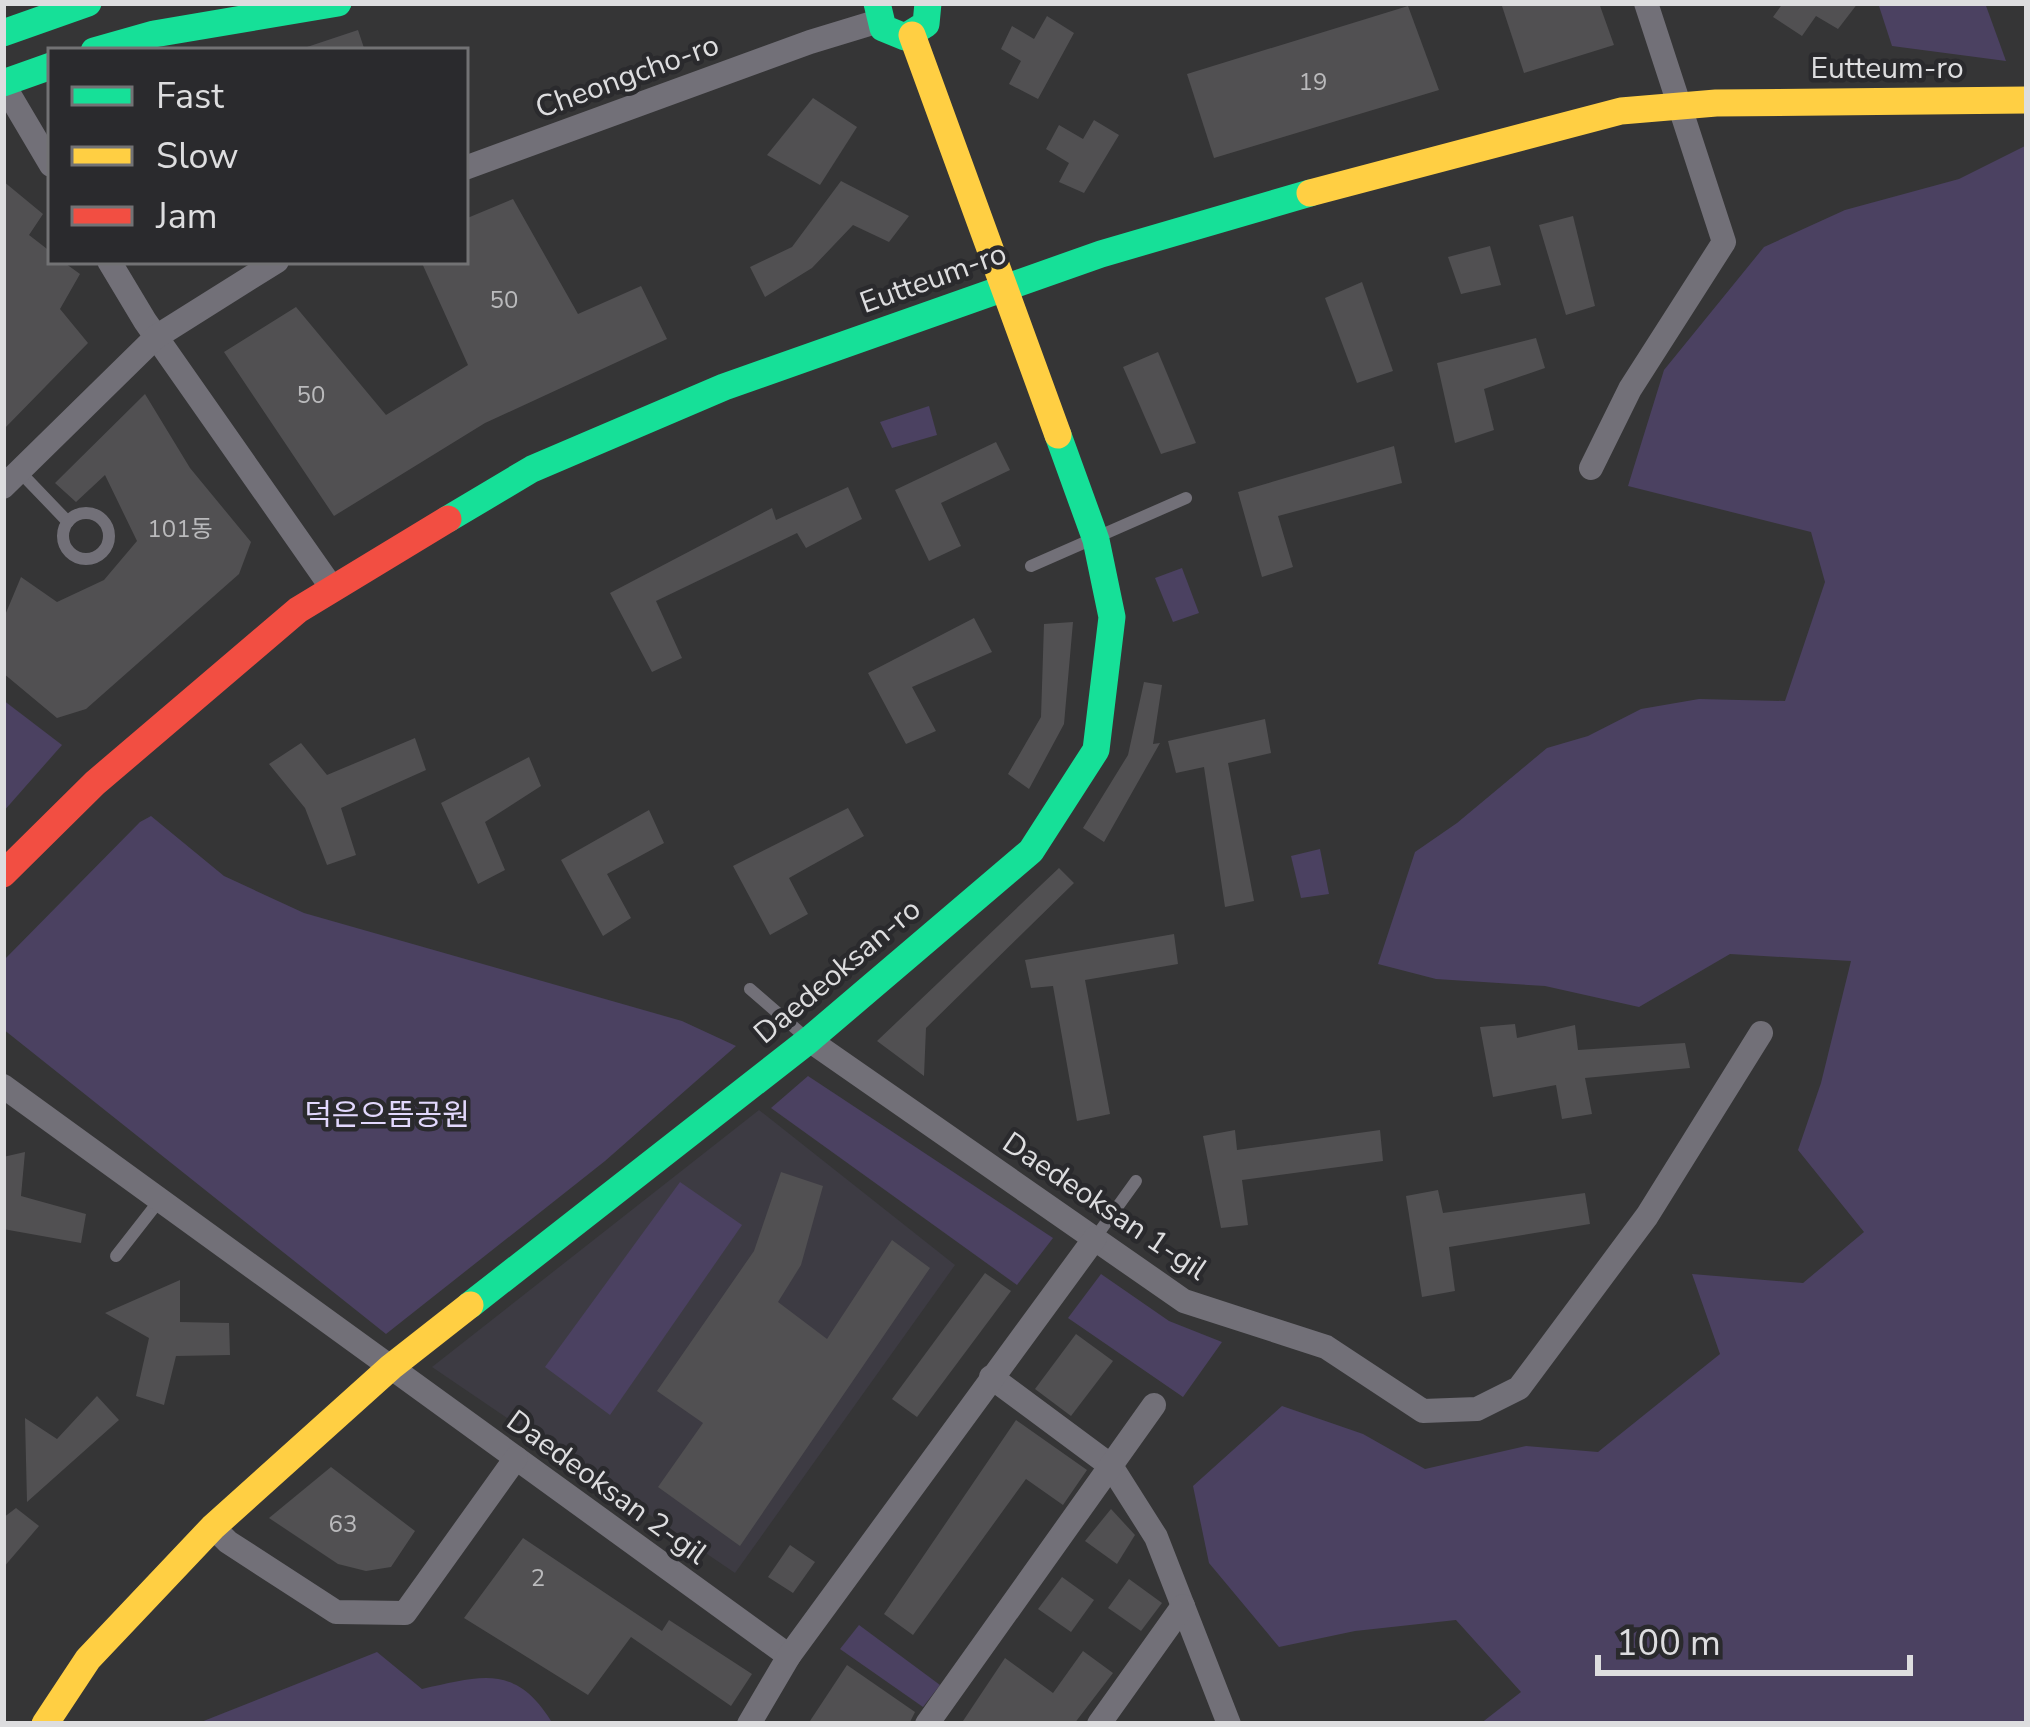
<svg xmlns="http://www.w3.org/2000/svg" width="2030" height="1727" viewBox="0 0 2030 1727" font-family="'Nunito Sans','Noto Sans KR',sans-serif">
	<rect width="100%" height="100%" fill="#353536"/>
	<!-- built -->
	<polygon fill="#3d3b43" points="759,1110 955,1265 735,1573 432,1367"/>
	<!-- green -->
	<g fill="#4b4161">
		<polygon points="1878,3 1985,3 2006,61 1892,46"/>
		<polygon points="2027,145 2027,1724 1480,1724 1521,1692 1456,1620 1355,1631 1279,1647 1209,1563 1193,1486 1282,1406 1363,1434 1425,1469 1526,1446 1598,1452 1720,1354 1692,1274 1803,1283 1864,1232 1798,1150 1821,1083 1851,961 1730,954 1639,1007 1545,986 1436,979 1378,964 1415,852 1457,823 1547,748 1588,736 1641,709 1699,699 1785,701 1825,582 1811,532 1628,486 1664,370 1764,247 1845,210 1959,179"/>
		<polygon points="929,406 937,435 892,448 880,422"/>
		<polygon points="1182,568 1199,613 1173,622 1155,578"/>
		<polygon points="3,700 62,745 3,812"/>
		<polygon points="151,816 224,876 304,913 682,1021 736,1046 605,1161 386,1334 3,1029 3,961 140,822"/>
		<polygon points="1320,849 1329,894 1301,898 1291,856"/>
		<polygon points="808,1076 1053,1238 1017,1285 771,1108"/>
		<polygon points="680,1182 742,1225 610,1415 545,1367"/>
		<polygon points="1101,1274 1169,1321 1222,1342 1183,1397 1068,1318"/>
		<polygon points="859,1625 940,1685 923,1707 840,1649"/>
		<path d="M 377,1652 L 422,1689 C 482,1676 516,1663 553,1724 L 196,1724 Z"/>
	</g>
	<!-- building -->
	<g fill="#515052">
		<polygon points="1501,3 1599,3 1614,45 1524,73"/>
		<polygon points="1783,3 1858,3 1838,29 1816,16 1802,36 1773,17"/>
		<polygon points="1408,6 1439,90 1214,158 1187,74"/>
		<polygon points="1047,16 1074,33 1038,99 1009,84 1021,61 1001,49 1012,26 1034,39"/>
		<polygon points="358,30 365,51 305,51 304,48"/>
		<polygon points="813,98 857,127 820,185 767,155"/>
		<polygon points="1094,120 1119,135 1084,193 1059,182 1069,163 1046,149 1059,125 1083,139"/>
		<polygon points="3,181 43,214 29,235 51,252 51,261 62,261 80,274 60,309 88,343 3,430"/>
		<polygon points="841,181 909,216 889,242 853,225 812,268 765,297 750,267 792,247"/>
		<polygon points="513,199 578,314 641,286 667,339 485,423 334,516 224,352 296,307 386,415 468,365 421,261 465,261 465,219"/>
		<polygon points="1573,216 1595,306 1566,315 1539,225"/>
		<polygon points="1490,246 1501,285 1461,294 1448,257"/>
		<polygon points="1362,282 1393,371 1357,383 1325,298"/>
		<polygon points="1536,338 1545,368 1484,389 1494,430 1455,443 1437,363"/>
		<polygon points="1158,352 1196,443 1161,454 1123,367"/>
		<polygon points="145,394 190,468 251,542 239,574 86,709 57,718 3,673 3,620 21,577 57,602 104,580 137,541 105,475 76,502 55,483"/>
		<polygon points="996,442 1010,470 941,503 961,546 929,561 895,490"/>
		<polygon points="1394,446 1402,483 1278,516 1293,567 1262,577 1238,492"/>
		<polygon points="848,487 862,519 806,548 797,533 656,601 682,658 652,672 610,593 772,508 776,520"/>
		<polygon points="974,618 992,652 912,687 936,731 906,744 868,673"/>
		<polygon points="1073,622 1064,724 1029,789 1008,774 1041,717 1044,624"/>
		<polygon points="1144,682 1162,685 1153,744 1160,743 1104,842 1083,828 1128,755"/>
		<polygon points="1265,719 1271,753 1228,763 1254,901 1225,907 1204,767 1176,773 1168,741"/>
		<polygon points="415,738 426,770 341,808 356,855 327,865 305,808 269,764 301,743 327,775"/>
		<polygon points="529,757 541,786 485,822 505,870 478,884 441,803"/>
		<polygon points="848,808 864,836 789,878 808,914 770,935 733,866"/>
		<polygon points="649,810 664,843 607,874 631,918 603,936 561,860"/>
		<polygon points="1059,868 1074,883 926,1028 924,1076 877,1041"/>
		<polygon points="1174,934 1178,964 1085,980 1110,1114 1077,1121 1053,986 1031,988 1025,960"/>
		<polygon points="1515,1024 1517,1038 1575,1025 1578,1050 1685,1043 1690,1068 1585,1078 1592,1114 1562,1119 1556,1085 1493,1097 1480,1027"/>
		<polygon points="1235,1130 1237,1150 1380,1130 1383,1161 1242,1180 1248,1225 1221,1228 1203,1136"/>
		<polygon points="25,1152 21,1196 86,1214 81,1243 3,1229 3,1157"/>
		<polygon points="781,1172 823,1186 801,1265 778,1302 827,1339 892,1240 930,1268 740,1546 658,1487 703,1423 657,1391 754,1251"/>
		<polygon points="1438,1190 1443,1213 1585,1193 1590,1224 1449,1247 1455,1291 1422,1297 1406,1196"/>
		<polygon points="985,1273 1011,1291 917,1417 892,1399"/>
		<polygon points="180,1280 180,1322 229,1323 230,1355 176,1356 164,1405 136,1396 149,1338 105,1313"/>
		<polygon points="1076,1334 1113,1361 1071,1416 1035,1389"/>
		<polygon points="97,1396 119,1420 27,1502 25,1418 57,1439"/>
		<polygon points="1016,1420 1087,1470 1063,1505 1026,1479 913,1635 884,1614"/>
		<polygon points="331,1467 415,1531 391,1567 366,1571 338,1564 269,1518"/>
		<polygon points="16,1508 39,1526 3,1568 3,1518"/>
		<polygon points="1111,1509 1135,1535 1117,1564 1085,1541"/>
		<polygon points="523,1538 662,1631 669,1620 752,1674 731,1706 631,1637 588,1695 464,1618"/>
		<polygon points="790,1545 815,1562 793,1593 768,1577"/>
		<polygon points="1062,1577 1094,1600 1071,1632 1038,1609"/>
		<polygon points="1129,1579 1162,1603 1141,1631 1108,1608"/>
		<polygon points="1083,1651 1113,1673 1074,1724 961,1724 1005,1658 1053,1693"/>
		<polygon points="847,1665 915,1712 909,1724 808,1724"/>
	</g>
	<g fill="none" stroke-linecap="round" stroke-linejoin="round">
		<!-- lane -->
		<g stroke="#727078" stroke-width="12">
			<polyline points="20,472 68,522"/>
			<circle cx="86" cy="536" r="23"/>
			<polyline points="1031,566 1186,498"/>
			<polyline points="750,989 803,1035"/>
			<polyline points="1095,1238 1136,1181"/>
			<polyline points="116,1256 159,1201"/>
		</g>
		<!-- street -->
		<g stroke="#727078" stroke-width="24">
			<polyline points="9,94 51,165"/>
			<polyline points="465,168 810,42 879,21"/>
			<polyline points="109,261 145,321 332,588"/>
			<polyline points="1591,468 1630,389 1724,242 1646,3"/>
			<polyline points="3,487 156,337 277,261"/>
			<polyline points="809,1040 1184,1301 1326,1347 1423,1411 1477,1409 1519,1388 1647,1216 1761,1033"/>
			<polyline points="3,1086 789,1656"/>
			<polyline points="991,1377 1111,1466 1156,1537 1229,1724"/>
			<polyline points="213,1527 228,1542 336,1612 405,1613 516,1458"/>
			<polyline points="749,1724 789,1656 1095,1238"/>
			<polyline points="927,1724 1154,1405"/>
			<polyline points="1099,1724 1183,1606"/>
		</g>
		<!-- fast -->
		<g stroke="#16e098" stroke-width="27">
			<polyline points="877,3 883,28 905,37 926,24 928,3"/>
			<polyline points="3,33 88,3"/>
			<polyline points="94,51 154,34 338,3"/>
			<polyline points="3,83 51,66"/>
			<polyline points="448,519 532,469 724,387 1101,254 1310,193"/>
			<polyline points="470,1305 809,1040 1031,851 1096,750 1112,617 1096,540 1058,435"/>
		</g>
		<!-- slow -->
		<g stroke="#ffcf43" stroke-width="27">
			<polyline points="912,35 1058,435"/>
			<polyline points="1310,193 1621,111 1716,103 2027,100"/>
			<polyline points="45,1724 88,1659 213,1527 391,1367 470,1305"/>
		</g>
		<!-- jam -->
		<polyline stroke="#f24e42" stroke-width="27" points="3,874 95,783 298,610 448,519"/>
	</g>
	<g text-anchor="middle" stroke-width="9" stroke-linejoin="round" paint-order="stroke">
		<!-- number labels -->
		<g font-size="24" fill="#bababc">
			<text x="1313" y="90">19</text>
			<text x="504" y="308">50</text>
			<text x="311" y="403">50</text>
			<text x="180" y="537">101동</text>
			<text x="343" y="1532">63</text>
			<text x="538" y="1586">2</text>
		</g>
		<!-- street labels -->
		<g font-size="30" fill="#dddddf" stroke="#2a2a2d">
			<text x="1887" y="78">Eutteum-ro</text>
			<text transform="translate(627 76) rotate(-20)" y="10">Cheongcho-ro</text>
			<text transform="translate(933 278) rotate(-20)" y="10">Eutteum-ro</text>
			<text transform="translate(837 971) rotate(-40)" y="10">Daedeoksan-ro</text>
			<text transform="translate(1105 1206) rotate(34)" y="10">Daedeoksan 1-gil</text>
			<text transform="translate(607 1487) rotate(36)" y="10">Daedeoksan 2-gil</text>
		</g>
		<!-- park labels -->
		<g font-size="30" fill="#e2d8fd" stroke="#2a2a2d">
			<text x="387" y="1125">덕은으뜸공원</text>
		</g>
	</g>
	<!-- border -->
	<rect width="2030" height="1727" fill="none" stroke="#dddddf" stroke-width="12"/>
	<!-- legend -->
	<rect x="48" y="48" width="420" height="216" fill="#2a2a2d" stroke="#727274" stroke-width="3"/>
	<rect x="72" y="87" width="60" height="18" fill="#16e098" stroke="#727274" stroke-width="3"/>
	<text x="156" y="108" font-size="36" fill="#dddddf">Fast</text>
	<rect x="72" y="147" width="60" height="18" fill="#ffcf43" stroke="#727274" stroke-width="3"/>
	<text x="156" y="168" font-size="36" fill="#dddddf">Slow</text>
	<rect x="72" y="207" width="60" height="18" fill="#f24e42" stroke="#727274" stroke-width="3"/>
	<text x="156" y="228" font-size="36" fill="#dddddf">Jam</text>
	<!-- scale -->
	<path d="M1598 1655v18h312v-18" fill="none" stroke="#dddddf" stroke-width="6"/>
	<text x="1616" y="1655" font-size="36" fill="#dddddf" stroke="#2a2a2d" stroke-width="9" paint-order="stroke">100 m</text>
</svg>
